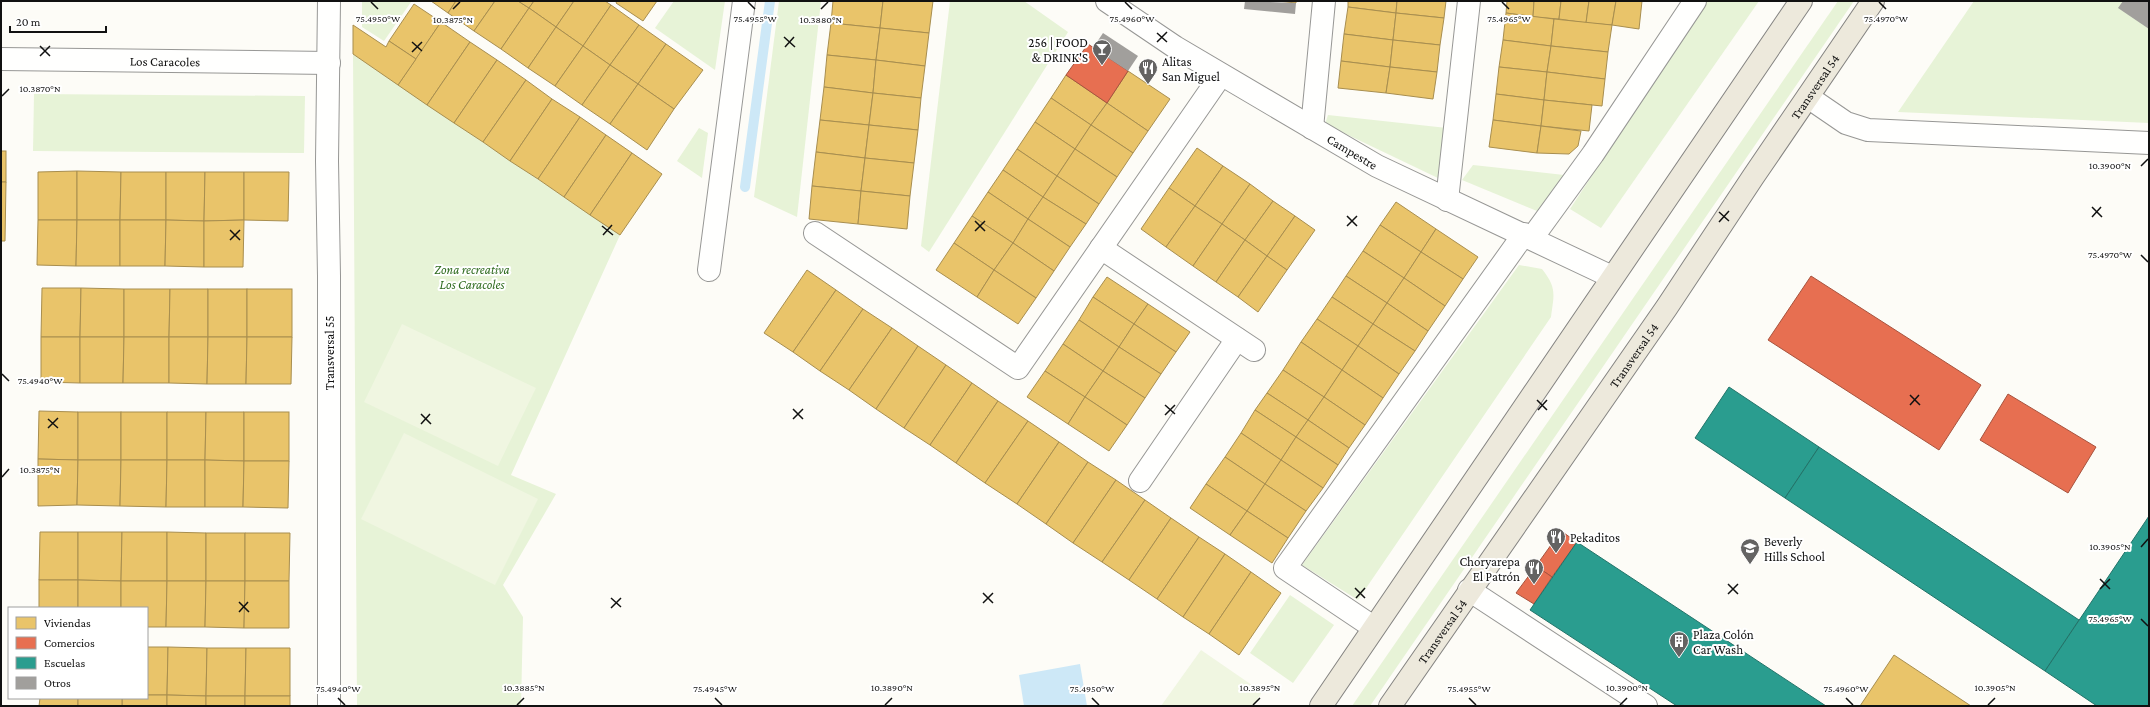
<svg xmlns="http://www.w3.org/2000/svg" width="2150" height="707" viewBox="0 0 2150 707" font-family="'Crimson Pro',serif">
	<rect width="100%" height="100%" fill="#fdfcf7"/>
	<!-- green -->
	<g fill="#e7f3d7">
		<polygon points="362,1 409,1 411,2 384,41 362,27"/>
		<polygon points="674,1 725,1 715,70 655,28"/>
		<polygon points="779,1 821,1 797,217 754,197"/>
		<polygon points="950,1 1024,1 1068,32 929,252 921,246"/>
		<polygon points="1707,1 1759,1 1601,228 1570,209"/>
		<polygon points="1838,1 1854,1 1370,706 1352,706"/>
		<polygon points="1974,1 2149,1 2149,123 1898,112"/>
		<polygon points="353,54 620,235 511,475 556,494 503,585 523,617 521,706 357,706"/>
		<polygon points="34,94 305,96 304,153 33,151"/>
		<polygon points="1328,115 1447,128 1440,179 1325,124"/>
		<polygon points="699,128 708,133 702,178 677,161"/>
		<polygon points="1473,165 1564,175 1537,211 1462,180"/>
		<path d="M 1519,265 L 1542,269 C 1557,288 1554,294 1551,317 L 1358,600 L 1302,565 Z"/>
		<polygon points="1290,595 1334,625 1293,683 1250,653"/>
	</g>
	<!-- pitch -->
	<g fill="#f0f6e1">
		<polygon points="402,324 536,388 498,466 364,402"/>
		<polygon points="404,433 538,499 495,585 361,519"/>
		<polygon points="1201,650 1262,692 1253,706 1161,706"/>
	</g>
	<!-- water -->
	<polygon fill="#cde8f7" points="1080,664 1087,706 1024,706 1019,675"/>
	<!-- homes -->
	<g fill="#e9c46a" stroke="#a88e4f">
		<polygon points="431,1 456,1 448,13"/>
		<polygon points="456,1 495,1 474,31 448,13"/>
		<polygon points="495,1 518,1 529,8 501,49 474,31"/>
		<polygon points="518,1 534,1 529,8"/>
		<polygon points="534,1 574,1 556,27 529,8"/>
		<polygon points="574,1 605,1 611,5 583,46 556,27"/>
		<polygon points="617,1 657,1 643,21 616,3"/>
		<polygon points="833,1 883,1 880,28 831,23"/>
		<polygon points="883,1 933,1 929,33 880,28"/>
		<polygon points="1277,1 1296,1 1296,3"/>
		<polygon points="1348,1 1397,1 1396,13 1348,7"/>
		<polygon points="1397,1 1446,1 1444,18 1396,13"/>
		<polygon points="1507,1 1534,1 1533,17 1506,13"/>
		<polygon points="1534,1 1561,1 1559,19 1533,17"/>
		<polygon points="1561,1 1589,1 1586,23 1559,19"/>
		<polygon points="1589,1 1616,1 1612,25 1586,23"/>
		<polygon points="1616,1 1642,1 1639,29 1612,25"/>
		<polygon points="414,4 441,22 416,59 389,41"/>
		<polygon points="611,5 639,25 610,65 583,46"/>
		<polygon points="1348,7 1396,13 1393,40 1344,34"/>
		<polygon points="529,8 556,27 528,68 501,49"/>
		<polygon points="1396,13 1444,18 1440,45 1393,40"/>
		<polygon points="1506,13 1554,19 1551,46 1503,40"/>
		<polygon points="1554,19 1612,25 1608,52 1551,46"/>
		<polygon points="441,22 470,42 427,105 398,85"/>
		<polygon points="831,23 880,28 876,60 827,55"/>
		<polygon points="353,25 386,47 389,41 416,59 398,85 353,54"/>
		<polygon points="639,25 666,44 638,84 610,65"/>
		<polygon points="556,27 583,46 555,86 528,68"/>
		<polygon points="880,28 929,33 925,66 876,60"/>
		<polygon points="1344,34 1393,40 1390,67 1341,61"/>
		<polygon points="1393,40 1440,45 1437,72 1390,67"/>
		<polygon points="1503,40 1551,46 1547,72 1499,67"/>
		<polygon points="470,42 497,60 454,123 427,105"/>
		<polygon points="666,44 703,70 674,109 638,84"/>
		<polygon points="583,46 610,65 582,105 555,86"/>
		<polygon points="1551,46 1608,52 1605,79 1547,72"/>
		<polygon points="827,55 876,60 873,93 824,87"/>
		<polygon points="497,60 526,80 483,142 454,123"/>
		<polygon points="876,60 925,66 921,98 873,93"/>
		<polygon points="1341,61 1390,67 1386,93 1338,88"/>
		<polygon points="610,65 638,84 610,124 582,105"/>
		<polygon points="1390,67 1437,72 1433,99 1386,93"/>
		<polygon points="1499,67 1547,72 1544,100 1496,94"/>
		<polygon points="1128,71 1170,99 1148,131 1107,103"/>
		<polygon points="1547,72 1605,79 1602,106 1544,100"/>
		<polygon points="1066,75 1107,103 1091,125 1051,98"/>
		<polygon points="526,80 552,99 510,161 483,142"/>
		<polygon points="638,84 674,109 647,150 610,124"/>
		<polygon points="824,87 873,93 869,125 820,120"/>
		<polygon points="873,93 921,98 918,130 869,125"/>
		<polygon points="1496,94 1544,100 1541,126 1493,120"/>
		<polygon points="1051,98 1091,125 1075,149 1035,122"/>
		<polygon points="552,99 580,117 538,179 510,161"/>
		<polygon points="1544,100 1592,105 1589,131 1541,126"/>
		<polygon points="1107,103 1148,131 1133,153 1091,125"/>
		<polygon points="580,117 606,135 564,197 538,179"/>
		<polygon points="820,120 869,125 865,158 816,152"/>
		<polygon points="1493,120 1541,126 1537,153 1489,147"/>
		<polygon points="1035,122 1075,149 1057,176 1017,149"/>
		<polygon points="869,125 918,130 914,163 865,158"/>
		<polygon points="1091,125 1133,153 1117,177 1075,149"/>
		<polygon points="1541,126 1581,131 1578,146 1569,154 1537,153"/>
		<polygon points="606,135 632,153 590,215 564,197"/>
		<polygon points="1197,148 1223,166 1195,206 1169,188"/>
		<polygon points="1017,149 1057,176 1043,197 1003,170"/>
		<polygon points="1075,149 1117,177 1099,204 1057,176"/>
		<rect x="1" y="151" width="5" height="31"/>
		<polygon points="816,152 865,158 861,191 812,186"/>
		<polygon points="632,153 662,174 620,235 590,215"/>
		<polygon points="865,158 914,163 910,196 861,191"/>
		<polygon points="1223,166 1250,184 1222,224 1195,206"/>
		<polygon points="1003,170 1043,197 1028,219 988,192"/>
		<polygon points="77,171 77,220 38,220 38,172"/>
		<polygon points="77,171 121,172 120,220 77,220"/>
		<polygon points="121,172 166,172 166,220 120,220"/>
		<polygon points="166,172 205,172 204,221 166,220"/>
		<polygon points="205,172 244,172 244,220 204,221"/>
		<polygon points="244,172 289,172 288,221 244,220"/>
		<polygon points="1057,176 1099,204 1086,224 1043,197"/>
		<polygon points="1,182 6,182 5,241 1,241"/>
		<polygon points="1250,184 1273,201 1245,240 1222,224"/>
		<polygon points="812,186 861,191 858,224 809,219"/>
		<polygon points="1169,188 1195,206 1166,247 1141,229"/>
		<polygon points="861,191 910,196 907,229 858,224"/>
		<polygon points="988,192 1028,219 1013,243 972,216"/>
		<polygon points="1043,197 1086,224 1070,247 1028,219"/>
		<polygon points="1273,201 1295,216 1267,256 1245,240"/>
		<polygon points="1396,202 1436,229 1421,252 1380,225"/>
		<polygon points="1195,206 1222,224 1193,266 1166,247"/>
		<polygon points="972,216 1013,243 994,270 954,243"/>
		<polygon points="1295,216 1315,230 1287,270 1267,256"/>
		<polygon points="1028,219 1070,247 1054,271 1013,243"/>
		<polygon points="38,220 77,220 76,266 37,265"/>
		<polygon points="77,220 120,220 120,266 76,266"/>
		<polygon points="120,220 166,220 165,266 120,266"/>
		<polygon points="166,220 204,221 204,267 165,266"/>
		<polygon points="244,220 243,267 204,267 204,221"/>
		<polygon points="1222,224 1245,240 1216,282 1193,266"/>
		<polygon points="1380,225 1421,252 1404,278 1363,251"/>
		<polygon points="1436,229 1478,257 1463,279 1421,252"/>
		<polygon points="1245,240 1267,256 1238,297 1216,282"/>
		<polygon points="954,243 994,270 977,297 936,270"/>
		<polygon points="1013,243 1054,271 1036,298 994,270"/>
		<polygon points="1363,251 1404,278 1387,303 1346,276"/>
		<polygon points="1421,252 1463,279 1445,306 1404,278"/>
		<polygon points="1267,256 1287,270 1258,312 1238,297"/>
		<polygon points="807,270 836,290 793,352 764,333"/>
		<polygon points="994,270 1036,298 1018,324 977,297"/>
		<polygon points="1346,276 1387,303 1373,324 1332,297"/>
		<polygon points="1107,277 1148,304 1134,324 1093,297"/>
		<polygon points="1404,278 1445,306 1428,331 1387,303"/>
		<polygon points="42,288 81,288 80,337 41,337"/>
		<polygon points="81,288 124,289 124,337 80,337"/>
		<polygon points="124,289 170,289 169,337 124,337"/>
		<polygon points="170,289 208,289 208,337 169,337"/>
		<rect x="208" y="289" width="39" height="48"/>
		<rect x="247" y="289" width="45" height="48"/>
		<polygon points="836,290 863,309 820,371 793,352"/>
		<polygon points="1093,297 1134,324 1119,347 1079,320"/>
		<polygon points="1332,297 1373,324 1358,346 1317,319"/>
		<polygon points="1387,303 1428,331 1415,351 1373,324"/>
		<polygon points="1148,304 1190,332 1176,352 1134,324"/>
		<polygon points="863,309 892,328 849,390 820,371"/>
		<polygon points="1317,319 1358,346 1342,370 1301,342"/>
		<polygon points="1079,320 1119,347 1103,371 1063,344"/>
		<polygon points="1134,324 1176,352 1161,374 1119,347"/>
		<polygon points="1373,324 1415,351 1399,374 1358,346"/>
		<polygon points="892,328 918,346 876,409 849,390"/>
		<polygon points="41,337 80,337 80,383 41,382"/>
		<polygon points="80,337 124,337 123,383 80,383"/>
		<polygon points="124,337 169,337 169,383 123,383"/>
		<polygon points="169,337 208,337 207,384 169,383"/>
		<polygon points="208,337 247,337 246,384 207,384"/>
		<polygon points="247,337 292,337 291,384 246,384"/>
		<polygon points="1301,342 1342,370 1324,397 1283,370"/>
		<polygon points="1063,344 1103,371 1085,397 1045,371"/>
		<polygon points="918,346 946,365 904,428 876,409"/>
		<polygon points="1358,346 1399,374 1383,398 1342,370"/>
		<polygon points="1119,347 1161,374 1145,398 1103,371"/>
		<polygon points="946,365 972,383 930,445 904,428"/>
		<polygon points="1283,370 1324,397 1308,420 1267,393"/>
		<polygon points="1342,370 1383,398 1365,425 1324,397"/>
		<polygon points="1045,371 1085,397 1068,424 1027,397"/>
		<polygon points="1103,371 1145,398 1127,425 1085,397"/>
		<polygon points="972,383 998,401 956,463 930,445"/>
		<polygon points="1267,393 1308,420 1296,437 1255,410"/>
		<polygon points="1085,397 1127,425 1109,451 1068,424"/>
		<polygon points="1324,397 1365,425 1349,448 1308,420"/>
		<polygon points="998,401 1028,421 985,483 956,463"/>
		<polygon points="1255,410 1296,437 1281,460 1241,433"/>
		<polygon points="39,411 78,412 78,460 38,459"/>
		<rect x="78" y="412" width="43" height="48"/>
		<rect x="121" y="412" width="46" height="48"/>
		<polygon points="167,412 206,412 205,460 167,460"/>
		<polygon points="206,412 244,412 244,461 205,460"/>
		<rect x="244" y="412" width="45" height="49"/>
		<polygon points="1308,420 1349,448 1338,465 1296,437"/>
		<polygon points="1028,421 1059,442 1017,504 985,483"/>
		<polygon points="1241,433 1281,460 1265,484 1225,457"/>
		<polygon points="1296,437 1338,465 1323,488 1281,460"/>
		<polygon points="1059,442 1088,462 1046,524 1017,504"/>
		<polygon points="1225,457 1265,484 1247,511 1206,484"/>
		<polygon points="38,459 78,460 77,505 38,506"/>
		<polygon points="78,460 121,460 120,506 77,505"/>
		<polygon points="121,460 167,460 166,507 120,506"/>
		<polygon points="167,460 205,460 205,507 166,507"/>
		<polygon points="205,460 244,461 243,507 205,507"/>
		<polygon points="1281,460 1323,488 1306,511 1265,484"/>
		<polygon points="244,461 289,461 288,508 243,507"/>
		<polygon points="1088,462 1116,480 1073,543 1046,524"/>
		<polygon points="1116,480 1145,500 1102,562 1073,543"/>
		<polygon points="1206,484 1247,511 1230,535 1190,508"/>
		<polygon points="1265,484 1306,511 1288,538 1247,511"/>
		<polygon points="1145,500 1171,518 1129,580 1102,562"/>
		<polygon points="1247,511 1288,538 1272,563 1230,535"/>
		<polygon points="1171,518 1199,537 1157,599 1129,580"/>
		<polygon points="40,532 78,532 78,580 39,580"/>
		<polygon points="78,532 122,532 121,581 78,580"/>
		<polygon points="122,532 167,532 167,581 121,581"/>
		<polygon points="167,532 206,533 206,581 167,581"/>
		<rect x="206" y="533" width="39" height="48"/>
		<polygon points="245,533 290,533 289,581 245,581"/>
		<polygon points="1199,537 1225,554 1183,617 1157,599"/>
		<polygon points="1225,554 1251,572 1209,634 1183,617"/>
		<polygon points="1251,572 1281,593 1239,655 1209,634"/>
		<rect x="39" y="580" width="39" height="28"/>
		<polygon points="78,580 121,581 121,608 78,608"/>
		<polygon points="121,581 167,581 166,627 147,627 147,608 121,608"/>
		<polygon points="167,581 206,581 205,627 166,627"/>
		<polygon points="206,581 245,581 244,628 205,627"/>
		<polygon points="245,581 289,581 289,628 244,628"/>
		<polygon points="147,647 168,647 167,695 147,695"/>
		<polygon points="168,647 207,648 206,696 167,695"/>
		<polygon points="207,648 246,648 245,696 206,696"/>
		<polygon points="246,648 290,648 290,696 245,696"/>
		<polygon points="1894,655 1971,706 1860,706"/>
		<polygon points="147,695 167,695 167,706 122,706 122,698 147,698"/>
		<polygon points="167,695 206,696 206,706 167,706"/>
		<rect x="206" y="696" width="39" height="10"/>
		<rect x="245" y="696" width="45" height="10"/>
		<polygon points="40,698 78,698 78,706 39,706"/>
		<rect x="78" y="698" width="44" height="8"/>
	</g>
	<!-- shops -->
	<g fill="#e76f51" stroke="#a7533e">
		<polygon points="1088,44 1128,71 1107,103 1066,75"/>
		<polygon points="1811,276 1981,385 1939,450 1768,340"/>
		<polygon points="2008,394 2096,447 2068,493 1980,440"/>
		<polygon points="1561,531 1577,542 1552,577 1536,566"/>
		<polygon points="1536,566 1552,577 1534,604 1516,593"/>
	</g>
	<!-- schools -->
	<g fill="#2a9d8f" stroke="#227369">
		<polygon points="1729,387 1819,447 1785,498 1695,438"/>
		<polygon points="1819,447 2079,620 2045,671 1785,498"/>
		<polygon points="2149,516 2149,706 2097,706 2045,671"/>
		<polygon points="1577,542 1826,706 1677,706 1530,610"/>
	</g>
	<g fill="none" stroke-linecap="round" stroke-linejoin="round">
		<!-- stream -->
		<polyline stroke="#cde8f7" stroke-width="10" points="745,187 770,1"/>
	</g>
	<!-- building -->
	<g fill="#a19f9c">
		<polygon points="1245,1 1296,3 1295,14 1244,9"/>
		<polygon points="2123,1 2149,1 2149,29 2118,8"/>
		<polygon points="1103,33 1138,56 1128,71 1093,48"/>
	</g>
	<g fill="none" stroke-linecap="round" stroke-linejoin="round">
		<!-- minor casing -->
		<g stroke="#979795" stroke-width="24">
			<g id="minor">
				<polyline points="329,1 327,161 329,276 329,706"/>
				<path id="s1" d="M 1107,1 L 1175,47 L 1377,166 L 1612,277"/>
				<path id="s2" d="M 1,59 L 329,63"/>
				<polyline points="1808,97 1846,123 1868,130 2149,143"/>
				<polyline points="1312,128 1324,1"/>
				<polyline points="1447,200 1469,1"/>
				<polyline points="815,233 1018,368 1221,75"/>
				<polyline points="1532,238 1593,154 1695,1"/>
				<polyline points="1101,248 1254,350"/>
				<polyline points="709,270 744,1"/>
				<polyline points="1140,481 1237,339"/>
				<polyline points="1469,590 1646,706"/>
				<polyline points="1373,627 1285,568 1524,234"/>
			</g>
		</g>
		<!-- major casing -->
		<g stroke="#858482" stroke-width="24">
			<g id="major">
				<polyline points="1321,706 1801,1"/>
				<path id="s3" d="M 1390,706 L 1667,307 L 1753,177 L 1873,1"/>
			</g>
		</g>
		<!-- minor -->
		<use href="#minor" stroke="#fffffe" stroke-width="22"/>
		<!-- major -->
		<use href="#major" stroke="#ede9dc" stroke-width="22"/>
	</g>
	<!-- ticks -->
	<path fill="none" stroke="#111" stroke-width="1.5" d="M 371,2 L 378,9M 748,2 L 755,9M 1125,2 L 1132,9M 1502,2 L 1509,9M 1879,2 L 1886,9M 453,9 L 460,2M 821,9 L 828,2M 1157,33 L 1167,42M 784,37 L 795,47M 412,42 L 422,51M 1157,42 L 1167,32M 40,46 L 50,56M 785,47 L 794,37M 412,52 L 422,42M 40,56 L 50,46M 2,96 L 9,89M 2141,166 L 2148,159M 2092,207 L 2102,217M 1719,212 L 1729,221M 1347,216 L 1357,226M 2092,217 L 2101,207M 975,221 L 985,231M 1719,222 L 1729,211M 602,226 L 613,235M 1347,226 L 1357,216M 230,230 L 240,240M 975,231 L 985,221M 603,235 L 612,225M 230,240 L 240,230M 2141,255 L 2148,262M 2,374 L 9,381M 1910,395 L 1920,405M 1537,400 L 1547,410M 1165,405 L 1175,414M 1910,405 L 1919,395M 793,409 L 803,419M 1538,410 L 1547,400M 421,414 L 431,424M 1165,415 L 1175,405M 48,419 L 58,428M 793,419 L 803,409M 421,424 L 430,414M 48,428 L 58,418M 2,477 L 9,469M 2141,547 L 2148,539M 2100,579 L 2110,589M 1728,584 L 1738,594M 1355,588 L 1365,598M 2100,589 L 2110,579M 983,593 L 993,603M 1728,594 L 1738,584M 611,598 L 621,607M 1356,598 L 1365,588M 239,602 L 249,612M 983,603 L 993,593M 611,608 L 621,598M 239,612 L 248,602M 2141,619 L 2148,626M 338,698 L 345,705M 715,698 L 722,705M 1092,698 L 1099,705M 1469,698 L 1476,705M 1846,698 L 1853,705M 517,705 L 524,698M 885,705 L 892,698M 1253,705 L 1260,698M 1620,705 L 1627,698M 1988,705 L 1995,698"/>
	<!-- icons -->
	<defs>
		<g id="bar-pin" transform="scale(1)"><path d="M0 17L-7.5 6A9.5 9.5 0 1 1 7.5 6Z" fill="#646362" stroke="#fff"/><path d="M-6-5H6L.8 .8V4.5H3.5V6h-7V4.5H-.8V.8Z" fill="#fff"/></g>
		<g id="restaurant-pin" transform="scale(1)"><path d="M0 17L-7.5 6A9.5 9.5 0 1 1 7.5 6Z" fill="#646362" stroke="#fff"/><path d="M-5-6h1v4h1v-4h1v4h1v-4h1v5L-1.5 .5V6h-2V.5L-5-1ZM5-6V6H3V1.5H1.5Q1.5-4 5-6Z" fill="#fff"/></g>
		<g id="school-pin" transform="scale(1)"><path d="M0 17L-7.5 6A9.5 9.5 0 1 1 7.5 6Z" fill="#646362" stroke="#fff"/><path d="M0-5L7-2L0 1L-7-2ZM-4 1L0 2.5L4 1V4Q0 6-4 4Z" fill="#fff"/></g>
		<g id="building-pin" transform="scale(1)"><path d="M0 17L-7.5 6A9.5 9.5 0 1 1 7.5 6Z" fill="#646362" stroke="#fff"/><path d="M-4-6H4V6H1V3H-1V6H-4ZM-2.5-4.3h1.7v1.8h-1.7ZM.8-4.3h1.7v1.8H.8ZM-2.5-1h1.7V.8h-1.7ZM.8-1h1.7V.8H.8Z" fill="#fff"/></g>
	</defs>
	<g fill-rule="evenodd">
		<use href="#bar-pin" x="1102" y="49"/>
		<use href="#restaurant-pin" x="1148" y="68"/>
		<use href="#restaurant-pin" x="1556" y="537"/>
		<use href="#school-pin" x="1750" y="548"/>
		<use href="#restaurant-pin" x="1534" y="568"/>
		<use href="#building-pin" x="1679" y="641"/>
	</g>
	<g text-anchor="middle" stroke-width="4" stroke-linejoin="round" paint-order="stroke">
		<!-- poi labels -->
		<g font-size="13" fill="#111" stroke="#fff" text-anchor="start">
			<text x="1088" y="47" text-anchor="end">256 | FOOD<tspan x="1088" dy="15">&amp; DRINK'S</tspan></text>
			<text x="1162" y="66">Alitas<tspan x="1162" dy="15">San Miguel</tspan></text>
			<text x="1570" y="542">Pekaditos</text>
			<text x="1764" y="546">Beverly<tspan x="1764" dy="15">Hills School</tspan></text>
			<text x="1520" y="566" text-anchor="end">Choryarepa<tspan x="1520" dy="15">El Patrón</tspan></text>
			<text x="1693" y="639">Plaza Colón<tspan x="1693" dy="15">Car Wash</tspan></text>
		</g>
		<!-- street labels -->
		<g font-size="13" fill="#111" stroke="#fff">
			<text dy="5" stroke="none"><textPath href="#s2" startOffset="164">Los Caracoles</textPath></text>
			<text dy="5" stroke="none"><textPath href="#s3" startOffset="751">Transversal 54</textPath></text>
			<text dy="5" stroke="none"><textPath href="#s1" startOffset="288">Campestre</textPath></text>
			<text transform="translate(329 353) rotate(-90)" y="5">Transversal 55</text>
			<text dy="5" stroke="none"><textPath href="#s3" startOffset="427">Transversal 54</textPath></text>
			<text dy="5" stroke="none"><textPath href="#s3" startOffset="91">Transversal 54</textPath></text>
		</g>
		<!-- park labels -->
		<g font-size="13" font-style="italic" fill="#2f6b1f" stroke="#fff">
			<text x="472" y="274">Zona recreativa<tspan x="472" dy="15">Los Caracoles</tspan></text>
		</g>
	</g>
	<g font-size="10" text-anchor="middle" fill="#111" stroke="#fff" stroke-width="4" stroke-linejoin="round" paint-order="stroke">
		<text x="755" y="22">75.4955°W</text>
		<text x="1132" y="22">75.4960°W</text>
		<text x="1509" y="22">75.4965°W</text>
		<text x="1886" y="22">75.4970°W</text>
		<text x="378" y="22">75.4950°W</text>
		<text x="453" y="23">10.3875°N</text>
		<text x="821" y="23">10.3880°N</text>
		<text x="40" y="92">10.3870°N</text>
		<text x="2110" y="169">10.3900°N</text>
		<text x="2110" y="258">75.4970°W</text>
		<text x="40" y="384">75.4940°W</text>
		<text x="40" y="473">10.3875°N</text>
		<text x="2110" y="550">10.3905°N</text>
		<text x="2110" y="622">75.4965°W</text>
		<text x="524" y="691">10.3885°N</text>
		<text x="892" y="691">10.3890°N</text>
		<text x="1260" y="691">10.3895°N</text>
		<text x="1627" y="691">10.3900°N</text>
		<text x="1995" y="691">10.3905°N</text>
		<text x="338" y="692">75.4940°W</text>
		<text x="715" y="692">75.4945°W</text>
		<text x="1092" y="692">75.4950°W</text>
		<text x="1469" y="692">75.4955°W</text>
		<text x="1846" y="692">75.4960°W</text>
	</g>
	<!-- border -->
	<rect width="2150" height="707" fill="none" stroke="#111111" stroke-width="4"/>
	<!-- legend -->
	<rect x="8" y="607" width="140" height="92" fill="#ffffff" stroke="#a0a0a0"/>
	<rect x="16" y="617" width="20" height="12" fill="#e9c46a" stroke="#a0a0a0"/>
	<text x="44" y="627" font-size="12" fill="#111111">Viviendas</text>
	<rect x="16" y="637" width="20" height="12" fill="#e76f51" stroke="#a0a0a0"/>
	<text x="44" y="647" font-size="12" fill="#111111">Comercios</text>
	<rect x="16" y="657" width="20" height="12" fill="#2a9d8f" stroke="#a0a0a0"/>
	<text x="44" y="667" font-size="12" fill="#111111">Escuelas</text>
	<rect x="16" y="677" width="20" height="12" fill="#a19f9c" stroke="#a0a0a0"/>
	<text x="44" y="687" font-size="12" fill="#111111">Otros</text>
	<!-- scale -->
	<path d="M10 26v6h96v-6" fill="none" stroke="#111111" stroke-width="2"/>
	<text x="16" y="26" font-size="12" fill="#111111" stroke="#ffffff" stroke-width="3" paint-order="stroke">20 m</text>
</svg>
